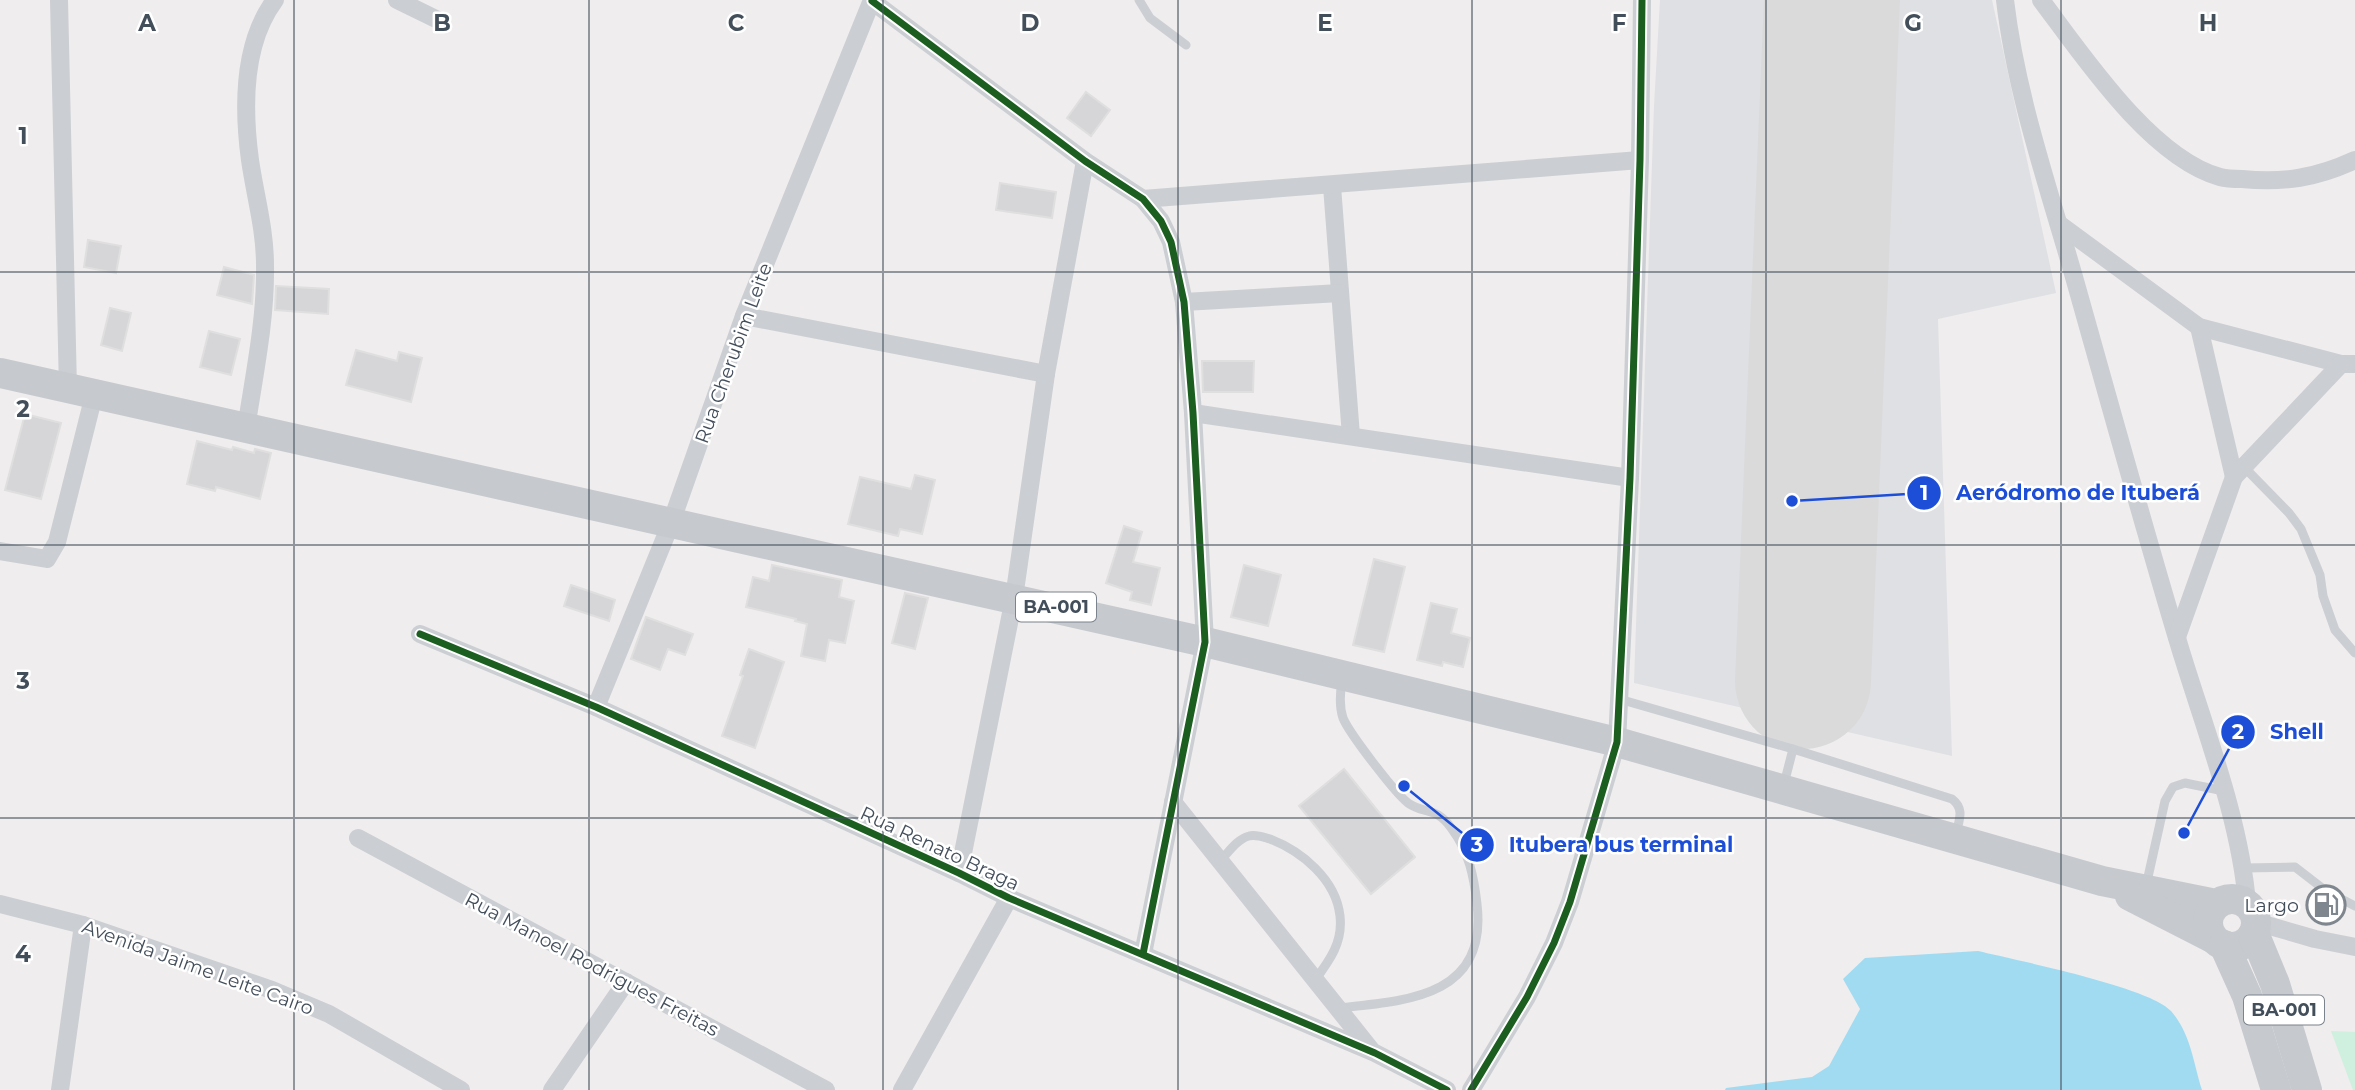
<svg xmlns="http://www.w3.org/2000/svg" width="2355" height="1090" viewBox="0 0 2355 1090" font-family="Montserrat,sans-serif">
	<rect width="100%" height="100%" fill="#efeded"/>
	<!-- airport -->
	<polygon fill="#dfe0e3" points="1660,0 1992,0 2056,293 1938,319 1952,756 1634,683 1654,106"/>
	<!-- green -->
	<polygon fill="#cff0de" points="2331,1031 2355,1032 2355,1090 2353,1090"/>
	<!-- water -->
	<path fill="#a0dbf2" d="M 1978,951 C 2015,960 2150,987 2171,1011 C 2191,1034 2193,1062 2202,1090 L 1725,1090 L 1726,1088 L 1812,1077 L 1829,1066 L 1860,1009 L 1843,979 L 1865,958 Z"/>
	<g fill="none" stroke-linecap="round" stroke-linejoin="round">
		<!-- runway -->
		<polyline stroke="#dadadb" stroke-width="136" points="1803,681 1832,0"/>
	</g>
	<!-- building -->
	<g fill="#d6d5d7" stroke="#e0dfe0" stroke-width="2">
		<polygon points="1086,92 1110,110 1091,136 1067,118"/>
		<polygon points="1000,183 1056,192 1052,218 996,210"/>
		<polygon points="88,240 121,246 116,273 84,267"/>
		<polygon points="224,267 254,275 252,304 217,295"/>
		<polygon points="276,286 329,289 328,314 275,310"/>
		<polygon points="110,308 131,313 122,351 101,345"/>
		<polygon points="209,331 240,339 231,375 200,367"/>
		<polygon points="356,350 397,361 399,352 422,358 411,402 346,385"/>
		<polygon points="1202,361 1254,361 1253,392 1203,392"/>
		<polygon points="25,414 61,423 41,499 5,490"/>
		<polygon points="197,441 232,450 233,447 254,453 255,449 271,453 260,499 216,487 215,491 187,484"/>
		<polygon points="915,475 935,480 922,534 900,529 898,536 848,524 860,477 911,489"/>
		<polygon points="1124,526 1142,532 1133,562 1160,568 1151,605 1130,600 1132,592 1106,583"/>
		<polygon points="1374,559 1405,567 1384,652 1353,645"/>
		<polygon points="772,565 842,580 839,597 854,601 845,643 829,640 825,661 801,656 807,624 795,621 796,619 746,607 753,577 769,581"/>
		<polygon points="1244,565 1281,575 1268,626 1231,617"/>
		<polygon points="571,585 615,600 609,621 564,606"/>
		<polygon points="905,593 928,598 915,649 892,643"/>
		<polygon points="1431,603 1457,609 1451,633 1470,638 1463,667 1443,662 1442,666 1417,660"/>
		<polygon points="646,617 693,634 685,655 668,649 660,670 631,659"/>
		<polygon points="749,649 784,662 755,748 722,736 743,676 740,675"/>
		<polygon points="1344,769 1415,857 1371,894 1299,806"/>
	</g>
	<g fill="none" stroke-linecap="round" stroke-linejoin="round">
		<!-- lane -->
		<g stroke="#cbced2" stroke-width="9">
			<polyline points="1139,0 1150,18 1186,45"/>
			<polyline points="2244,467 2289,513 2301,529 2320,575 2323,596 2335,630 2355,653"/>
			<path d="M 1619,699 L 1793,749 L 1952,799 C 1965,809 1959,820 1956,834"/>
			<polyline points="1784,784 1793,749"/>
			<path d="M 1220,861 C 1228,853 1237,839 1249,836 C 1256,834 1263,837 1270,839 C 1301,851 1336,879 1340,916 C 1343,942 1330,960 1315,980"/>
			<polyline points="2244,868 2295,867 2326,891 2355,906"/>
			<polyline points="2146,886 2165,801 2173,787 2185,783 2224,791"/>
			<path d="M 1338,1008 C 1407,1001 1488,997 1477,904 C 1474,877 1469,852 1452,829 C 1435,805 1425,815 1408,803 C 1395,793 1349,733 1343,718 C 1339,706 1340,693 1342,681"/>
		</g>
		<!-- street -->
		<g stroke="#cbced2" stroke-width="18">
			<polyline points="59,0 68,389"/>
			<polyline points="397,0 438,20"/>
			<path d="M 2005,0 C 2016,94 2048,186 2074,277 C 2109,401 2143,525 2180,648 C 2205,730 2240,819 2247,903"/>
			<path d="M 2041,0 C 2083,56 2151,158 2220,177 C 2227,179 2235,179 2242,179 C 2284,183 2316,178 2355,160"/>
			<polyline points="872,1 1085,161 1143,199 1161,221 1171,242 1184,302 1193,413 1205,642 1143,954"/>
			<polyline points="1332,186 1351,436"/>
			<polyline points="1143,199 1640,160"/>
			<polyline points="2059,224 2199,327 2341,364 2355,364"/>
			<polyline points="1184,302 1340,293"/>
			<polyline points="744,316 1046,374"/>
			<polyline points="2199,327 2234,477"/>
			<polyline points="1193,413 1630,478"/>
			<path d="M 246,429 C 254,375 266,320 265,265 C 265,229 255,195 250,160 C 243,108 243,43 275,0"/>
			<polyline points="0,551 47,559 57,542 94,395"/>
			<polyline points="420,634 596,707 959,873 1009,898 1375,1053 1447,1090"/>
			<polyline points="2177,637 2234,477 2341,364"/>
			<polyline points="596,707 671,523 744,316 872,0"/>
			<polyline points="1173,802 1372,1051"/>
			<polyline points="358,838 826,1090"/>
			<polyline points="959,873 1014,598 1046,374 1085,161"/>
			<polyline points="0,904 83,925 272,990 329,1014 461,1090"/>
			<polyline points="2256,922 2315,939 2355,947"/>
			<polyline points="60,1090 83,925"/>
			<polyline points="552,1090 626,982"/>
			<polyline points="902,1090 1009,898"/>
			<polyline points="1471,1090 1527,997 1554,943 1570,902 1617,742 1630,478 1640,160 1642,0"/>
		</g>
		<!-- primary -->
		<g stroke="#c6c9ce" stroke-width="30">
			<polyline points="0,373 1205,642 1617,742 2102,881 2216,904"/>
			<polyline points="2130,896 2212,938"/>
			<circle cx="2232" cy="923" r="24"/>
			<polyline points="2254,933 2275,984 2307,1090"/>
			<polyline points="2224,945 2247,996 2276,1090"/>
		</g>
		<!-- cycleway casing -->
		<g stroke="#fff" stroke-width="11">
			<g id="cycleway">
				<polyline points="872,1 1085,161 1143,199 1161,221 1171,242 1184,302 1193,413 1205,642 1143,954"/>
				<polyline points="420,634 596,707 959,873 1009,898 1375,1053 1447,1090"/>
				<polyline points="1471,1090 1527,997 1554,943 1570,902 1617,742 1630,478 1640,160 1642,0"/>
			</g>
		</g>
		<!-- cycleway -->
		<use href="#cycleway" stroke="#1b5e20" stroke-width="7"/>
	</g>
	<!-- grid -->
	<path fill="none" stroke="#434e5b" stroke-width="2" stroke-opacity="0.55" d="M 294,0 L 294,1090M 589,0 L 589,1090M 883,0 L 883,1090M 1178,0 L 1178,1090M 1472,0 L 1472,1090M 1766,0 L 1766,1090M 2061,0 L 2061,1090M 0,272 L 2355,272M 0,545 L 2355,545M 0,818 L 2355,818"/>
	<!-- icons -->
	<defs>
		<g id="fuel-ring" transform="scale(2.0125)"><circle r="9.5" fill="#fff" stroke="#7f868e" stroke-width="1.5"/><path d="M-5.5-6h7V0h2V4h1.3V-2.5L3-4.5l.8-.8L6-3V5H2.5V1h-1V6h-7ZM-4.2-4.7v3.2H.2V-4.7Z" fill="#7f868e"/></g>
	</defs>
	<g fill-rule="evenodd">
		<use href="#fuel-ring" x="2326" y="905"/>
	</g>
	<g text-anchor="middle" stroke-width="5" stroke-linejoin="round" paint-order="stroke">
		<!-- shield labels -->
		<g fill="#fff" stroke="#7b838c" stroke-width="2">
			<rect x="1016" y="592.5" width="80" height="29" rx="5"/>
			<rect x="2244" y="995.5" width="80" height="29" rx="5"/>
		</g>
		<g font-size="18" font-weight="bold" fill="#434e5b">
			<text x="1056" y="613">BA-001</text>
			<text x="2284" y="1016">BA-001</text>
		</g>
		<!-- street labels -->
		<g font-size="19" fill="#434e5b" stroke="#fff">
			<text transform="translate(733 353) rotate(-70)" y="7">Rua Cherubim Leite</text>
			<text transform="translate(940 848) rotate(25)" y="7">Rua Renato Braga</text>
			<text transform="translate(592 964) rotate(28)" y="7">Rua Manoel Rodrigues Freitas</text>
			<text transform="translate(198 967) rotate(20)" y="7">Avenida Jaime Leite Cairo</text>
		</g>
		<!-- poi labels -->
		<g font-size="19" fill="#434e5b" stroke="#fff" text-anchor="end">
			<text x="2299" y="912">Largo</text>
		</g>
	</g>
	<g font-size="23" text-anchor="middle" font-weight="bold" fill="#434e5b" stroke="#fff" stroke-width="5" stroke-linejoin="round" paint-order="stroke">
		<text x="147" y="31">A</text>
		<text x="442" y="31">B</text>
		<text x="736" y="31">C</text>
		<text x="1030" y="31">D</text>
		<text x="1325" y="31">E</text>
		<text x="1619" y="31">F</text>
		<text x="1913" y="31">G</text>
		<text x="2208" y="31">H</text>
		<text x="23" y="144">1</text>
		<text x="23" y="417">2</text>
		<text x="23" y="689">3</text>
		<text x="23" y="962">4</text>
	</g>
	<!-- callouts -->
	<path fill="none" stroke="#1d4ed8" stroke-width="2.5" d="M1792 501L1924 493M2184 833L2238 732M1404 786L1477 845"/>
	<g fill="#1d4ed8" stroke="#fff" stroke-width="2.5">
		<circle cx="1792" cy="501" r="7"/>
		<circle cx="2184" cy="833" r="7"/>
		<circle cx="1404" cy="786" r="7"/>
		<circle cx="1924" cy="493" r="18"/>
		<circle cx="2238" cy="732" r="18"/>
		<circle cx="1477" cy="845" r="18"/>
	</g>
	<g font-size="21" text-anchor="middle" font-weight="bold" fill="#fff">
		<text x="1924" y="500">1</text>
		<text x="2238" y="739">2</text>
		<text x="1477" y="852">3</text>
	</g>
	<g font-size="21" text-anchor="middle" font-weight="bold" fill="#1d4ed8" stroke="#fff" stroke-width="5" stroke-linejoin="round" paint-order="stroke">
		<text x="2078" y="500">Aeródromo de Ituberá</text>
		<text x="2297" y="739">Shell</text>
		<text x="1621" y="852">Itubera bus terminal</text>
	</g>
</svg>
